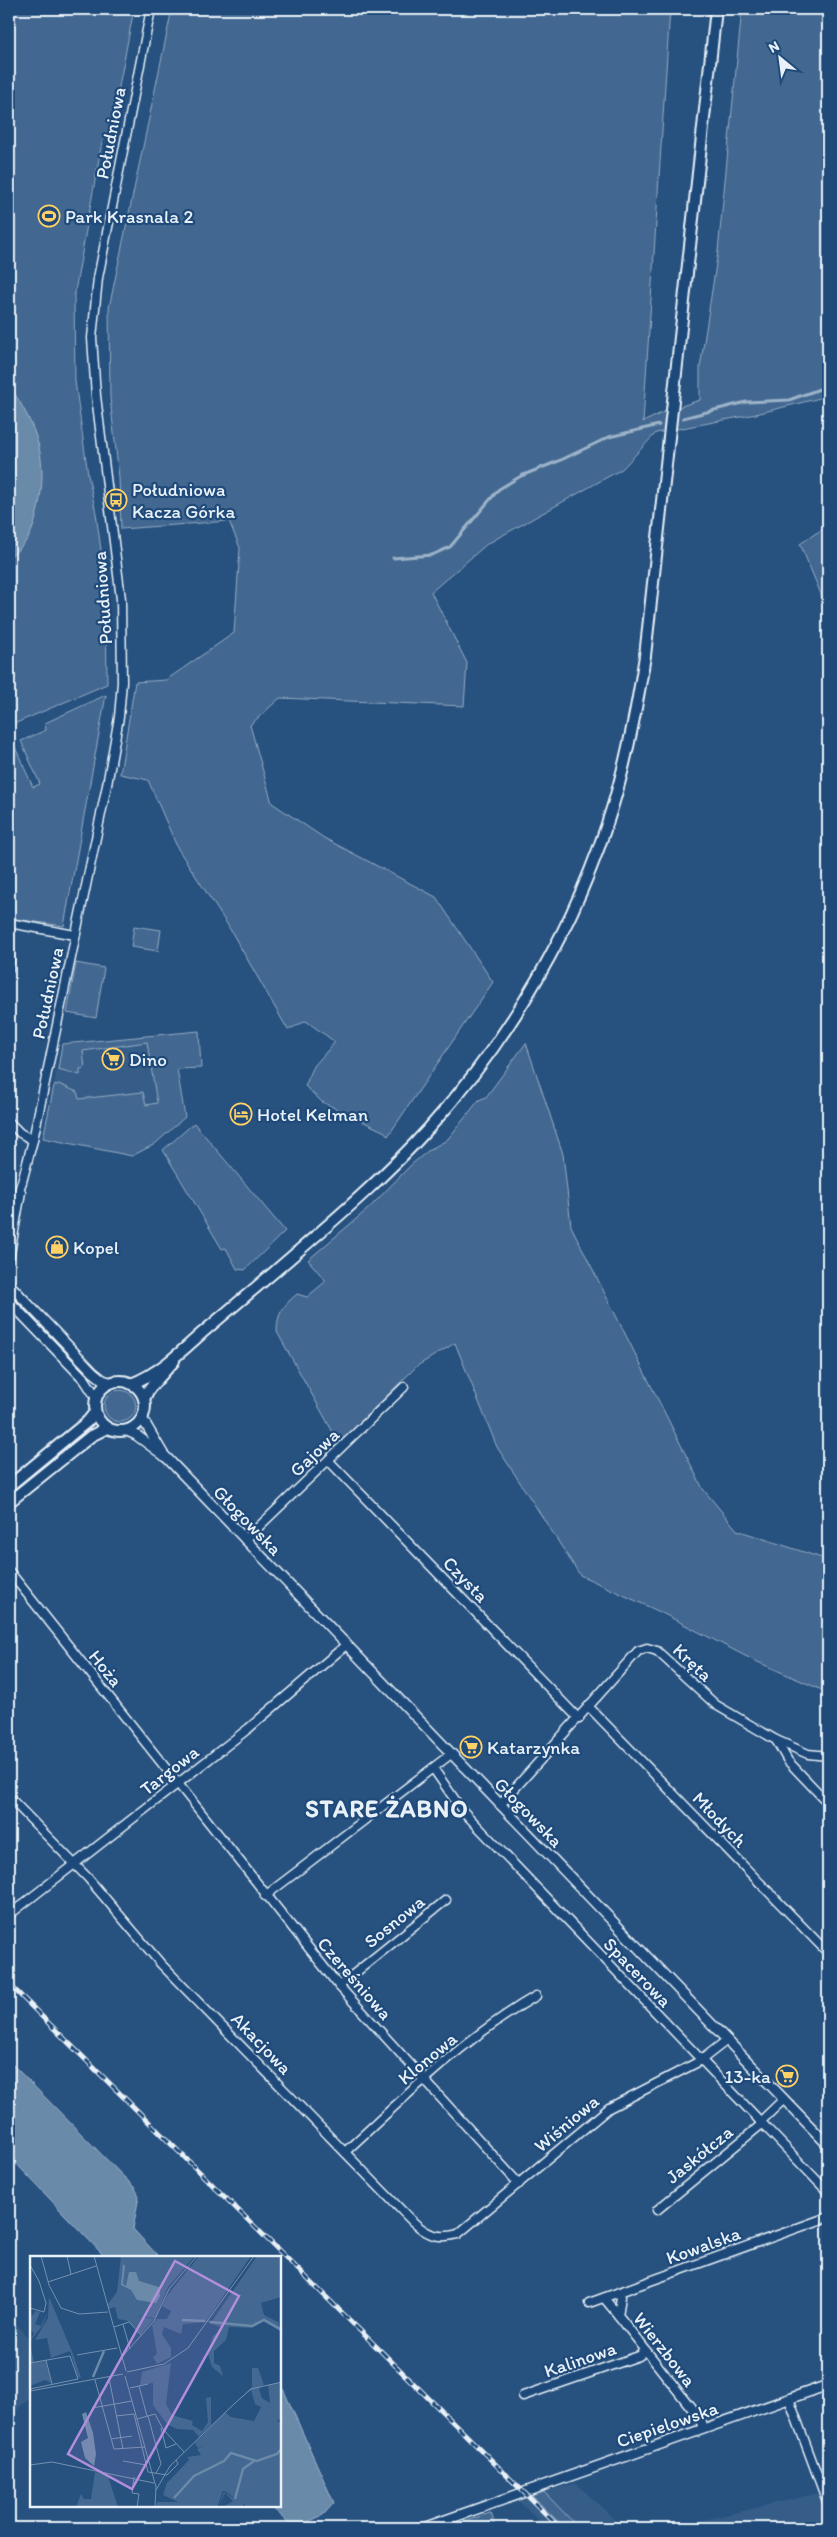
<svg xmlns="http://www.w3.org/2000/svg" width="837" height="2537" viewBox="0 0 837 2537" font-family="Itim,sans-serif">
	<rect width="100%" height="100%" fill="#27517f"/>
	<filter id="ink" filterUnits="userSpaceOnUse"><feTurbulence type="fractalNoise" baseFrequency=".02" numOctaves="2"/><feDisplacementMap in="SourceGraphic" scale="10" xChannelSelector="R" yChannelSelector="G"/><feConvolveMatrix kernelMatrix="1 2 1 2 8 2 1 2 1" color-interpolation-filters="sRGB"/></filter>
	<g filter="url(#ink)">
		<!-- built -->
		<g fill="#355d88">
			<polygon points="162,1035 174,1108 46,1125 62,1044"/>
			<polygon points="9,2316 31,2340 31,2396 9,2418"/>
			<polygon points="576,2483 624,2528 579,2528 544,2492"/>
			<polygon points="819,2493 828,2528 670,2528"/>
			<polygon points="530,2494 565,2528 546,2528 516,2499"/>
		</g>
		<!-- green -->
		<g fill="#436891" stroke="#96acc4">
			<polygon points="9,9 134,9 112,123 102,142 74,297 75,381 88,475 96,513 106,587 107,684 9,726"/>
			<polygon points="172,9 670,9 643,422 666,411 700,400 700,368 718,251 742,9 828,9 828,396 756,414 656,433 622,469 487,544 431,592 467,663 464,706 280,698 250,725 272,803 324,838 436,897 493,982 388,1136 385,1132 322,1102 305,1086 314,1066 335,1042 306,1021 288,1030 227,924 178,849 148,780 120,774 135,682 166,680 234,633 240,548 229,521 121,529 119,477 110,398 109,308"/>
			<polygon points="828,525 828,708 825,699 827,632 821,594 800,544"/>
			<polygon points="106,695 64,926 9,918 9,740 14,745 33,787 40,784 21,741 46,730 45,723"/>
			<polygon points="134,926 161,930 158,951 131,947"/>
			<polygon points="76,963 104,968 96,1018 67,1013"/>
			<polygon points="199,1031 201,1068 177,1069 185,1117 155,1144 132,1156 43,1138 54,1086 59,1084 77,1092 79,1099 143,1092 146,1105 157,1103 147,1042 83,1051 85,1068 80,1069 80,1075 58,1069 62,1044"/>
			<path d="M 526,1043 L 563,1154 L 571,1226 L 703,1489 L 737,1530 L 828,1560 L 828,1690 L 822,1690 L 753,1660 L 660,1612 L 580,1575 L 497,1447 L 455,1343 L 417,1366 L 339,1443 L 277,1332 C 277,1313 283,1306 297,1294 L 307,1297 L 326,1281 L 308,1260 L 369,1208 L 412,1164 L 429,1150 L 447,1140 L 479,1100 L 486,1097 Z"/>
			<polygon points="194,1123 285,1231 245,1270 237,1269 226,1248 222,1249 163,1150"/>
			<circle cx="120" cy="1406" r="16"/>
			<polygon points="544,2492 579,2528 565,2528 530,2494"/>
			<polygon points="491,2513 496,2528 445,2528 490,2513"/>
		</g>
		<!-- water -->
		<g fill="#6b8aaa" stroke="#9db3c9">
			<path d="M 9,385 C 37,427 49,459 38,509 C 33,531 29,543 9,557 Z"/>
			<polygon points="9,2061 135,2188 139,2196 133,2229 159,2257 105,2257 9,2156"/>
			<polygon points="280,2382 334,2503 323,2515 295,2528 270,2506 280,2506"/>
		</g>
		<g fill="none" stroke-linecap="round" stroke-linejoin="round">
			<!-- stream -->
			<g stroke="#9db3c9" stroke-width="3">
				<polyline points="683,418 746,402 789,400 828,386"/>
				<polyline points="393,558 432,555 450,547 499,489 521,476 561,460 609,437 659,425"/>
			</g>
			<!-- minor casing -->
			<g stroke="#e8f1f8" stroke-width="11">
				<g id="minor">
					<polyline points="9,923 75,935"/>
					<polyline points="9,951 9,968"/>
					<polyline points="9,1122 20,1133 33,1140"/>
					<polyline points="9,1216 22,1182 33,1140 107,785 119,717 122,682 121,599 96,396 92,338 98,278 151,9"/>
					<polyline points="9,1259 21,1192"/>
					<polyline points="329,1461 579,1719"/>
					<polyline points="245,1540 404,1387"/>
					<polyline points="9,1571 339,1986 519,2184"/>
					<polyline points="589,1707 828,1953"/>
					<polyline points="776,1740 788,1761 828,1803"/>
					<polyline points="433,1768 462,1810 828,2192"/>
					<path d="M 9,1797 L 88,1878 L 161,1964 L 411,2220 C 426,2234 437,2240 458,2234 L 609,2108 L 700,2061 L 727,2040"/>
					<polyline points="500,1805 638,1651 647,1648 657,1651 716,1705 776,1740 808,1754 828,1756"/>
					<polyline points="265,1896 451,1754"/>
					<polyline points="9,1915 249,1728 346,1645"/>
					<polyline points="339,1986 446,1900"/>
					<polyline points="760,2122 784,2099"/>
					<path d="M 345,2152 C 405,2097 465,2037 536,1996"/>
					<polyline points="657,2210 762,2124"/>
					<polyline points="604,2298 618,2315 621,2297 619,2292"/>
					<polyline points="589,2303 828,2217"/>
					<polyline points="618,2315 700,2419 703,2429"/>
					<polyline points="523,2396 639,2356 645,2351"/>
					<polyline points="789,2399 828,2504"/>
				</g>
			</g>
			<!-- tertiary casing -->
			<g stroke="#e8f1f8" stroke-width="12">
				<g id="tertiary">
					<polyline points="9,1284 93,1372 103,1380 112,1383"/>
					<polyline points="9,1301 85,1380 96,1397"/>
					<polyline points="142,1418 165,1457"/>
					<polyline points="127,1431 136,1435 166,1457 828,2145"/>
					<polyline points="423,2528 828,2385"/>
				</g>
			</g>
			<!-- secondary casing -->
			<g stroke="#e8f1f8" stroke-width="14">
				<g id="secondary">
					<circle cx="120" cy="1406" r="25"/>
					<path d="M 131,1384 C 158,1374 181,1352 202,1333 C 226,1313 249,1293 273,1273 C 326,1227 381,1181 429,1128 C 512,1036 577,924 613,805 C 628,756 637,706 645,656 L 716,9"/>
					<polyline points="144,1399 149,1389 174,1361"/>
					<polyline points="9,1486 88,1421 95,1412"/>
					<polyline points="9,1502 91,1436 107,1428"/>
				</g>
			</g>
			<!-- minor -->
			<use href="#minor" stroke="#1f4a7a" stroke-width="8"/>
			<!-- tertiary -->
			<use href="#tertiary" stroke="#1f4a7a" stroke-width="9"/>
			<!-- secondary -->
			<use href="#secondary" stroke="#1f4a7a" stroke-width="10"/>
			<!-- rail casing -->
			<g stroke="#e8f1f8" stroke-width="5">
				<polyline id="rail" points="9,1984 560,2528"/>
			</g>
			<!-- rail -->
			<use href="#rail" stroke="#1f4a7a" stroke-width="3" stroke-dasharray="9" stroke-linecap="butt"/>
		</g>
	</g>
	<!-- icons -->
	<defs>
		<g id="stadium-ring" transform="scale(1.125)"><circle r="9.5" fill="#1f4a7a" stroke="#ffd166" stroke-width="1.5"/><path d="M0-5a6.5 5 0 1 0 0 10a6.5 5 0 1 0 0-10ZM-3.5-1.8h7v3.6h-7Z" fill="#ffd166"/></g>
		<g id="bus-ring" transform="scale(1.125)"><circle r="9.5" fill="#1f4a7a" stroke="#ffd166" stroke-width="1.5"/><path d="M-5-6H5V4H4V6H2V4H-2V6H-4V4H-5ZM-3.5-4V0h7V-4ZM-3.5 1.2v1.5H-2V1.2ZM2 1.2v1.5H3.5V1.2Z" fill="#ffd166"/></g>
		<g id="supermarket-ring" transform="scale(1.125)"><circle r="9.5" fill="#1f4a7a" stroke="#ffd166" stroke-width="1.5"/><path d="M-6-5.5h2.5l.6 2H6L4.5 2H-2.5L-4.4-4H-6ZM-1.5 3.2a1.3 1.3 0 1 0 .1 0ZM3 3.2a1.3 1.3 0 1 0 .1 0Z" fill="#ffd166"/></g>
		<g id="hotel-ring" transform="scale(1.125)"><circle r="9.5" fill="#1f4a7a" stroke="#ffd166" stroke-width="1.5"/><path d="M-6-4.5h1.5V1H6V5H4.5V3h-9V5H-6ZM-4 0a1.8 1.8 0 1 1 3.6 0ZM.5 0V-2.5h3Q6-2.5 6 0Z" fill="#ffd166"/></g>
		<g id="shop-ring" transform="scale(1.125)"><circle r="9.5" fill="#1f4a7a" stroke="#ffd166" stroke-width="1.5"/><path d="M-5-2.5h2.3a2.7 3.5 0 0 1 5.4 0H5L5.5 6h-11ZM-1.5-2.5h3a1.5 2.3 0 0 0-3 0Z" fill="#ffd166"/></g>
	</defs>
	<g fill-rule="evenodd">
		<use href="#stadium-ring" x="49" y="216"/>
		<use href="#bus-ring" x="116" y="500"/>
		<use href="#supermarket-ring" x="113" y="1059"/>
		<use href="#hotel-ring" x="241" y="1114"/>
		<use href="#shop-ring" x="57" y="1247"/>
		<use href="#supermarket-ring" x="471" y="1747"/>
		<use href="#supermarket-ring" x="787" y="2076"/>
	</g>
	<g text-anchor="middle" stroke-width="4.5" stroke-linejoin="round" paint-order="stroke">
		<!-- street labels -->
		<g font-size="19" fill="#e8f1f8" stroke="#1f4a7a">
			<text transform="translate(110 133) rotate(-79)" y="7">Południowa</text>
			<text transform="translate(102 598) rotate(-94)" y="7">Południowa</text>
			<text transform="translate(47 993) rotate(-78)" y="7">Południowa</text>
			<text transform="translate(314 1452) rotate(-44)" y="7">Gajowa</text>
			<text transform="translate(248 1520) rotate(46)" y="7">Głogowska</text>
			<text transform="translate(466 1579) rotate(46)" y="7">Czysta</text>
			<text transform="translate(693 1662) rotate(43)" y="7">Kręta</text>
			<text transform="translate(106 1668) rotate(51)" y="7">Hoża</text>
			<text transform="translate(169 1770) rotate(-38)" y="7">Targowa</text>
			<text transform="translate(529 1812) rotate(46)" y="7">Głogowska</text>
			<text transform="translate(720 1819) rotate(46)" y="7">Młodych</text>
			<text transform="translate(394 1921) rotate(-39)" y="7">Sosnowa</text>
			<text transform="translate(638 1972) rotate(46)" y="7">Spacerowa</text>
			<text transform="translate(355 1978) rotate(49)" y="7">Czereśniowa</text>
			<text transform="translate(262 2043) rotate(46)" y="7">Akacjowa</text>
			<text transform="translate(427 2058) rotate(-40)" y="7">Klonowa</text>
			<text transform="translate(566 2123) rotate(-40)" y="7">Wiśniowa</text>
			<text transform="translate(699 2154) rotate(-39)" y="7">Jaskółcza</text>
			<text transform="translate(703 2245) rotate(-20)" y="7">Kowalska</text>
			<text transform="translate(665 2349) rotate(52)" y="7">Wierzbowa</text>
			<text transform="translate(580 2359) rotate(-19)" y="7">Kalinowa</text>
			<text transform="translate(667 2424) rotate(-19)" y="7">Ciepielowska</text>
		</g>
		<!-- poi labels -->
		<g font-size="19" fill="#e8f1f8" stroke="#1f4a7a" text-anchor="start">
			<text x="65" y="223">Park Krasnala 2</text>
			<text x="132" y="496">Południowa<tspan x="132" dy="22">Kacza Górka</tspan></text>
			<text x="129" y="1066">Dino</text>
			<text x="257" y="1121">Hotel Kelman</text>
			<text x="73" y="1254">Kopel</text>
			<text x="487" y="1754">Katarzynka</text>
			<text x="771" y="2083" text-anchor="end">13-ka</text>
		</g>
		<!-- district labels -->
		<g font-size="24" font-weight="bold" letter-spacing="1" fill="#e8f1f8" stroke="#1f4a7a">
			<text x="387" y="1817">STARE ŻABNO</text>
		</g>
	</g>
	<!-- overview -->
	<g transform="translate(30 2256)">
		<rect width="251" height="251" fill="#27517f"/>
		<path d="M 91,0 L 165,0 L 138,31 L 125,62 L 106,60 L 124,63 L 111,78 L 98,65 L 88,63 L 85,51 L 79,53 L 78,48 L 87,36 ZM 169,0 L 221,0 L 177,64 L 182,65 L 227,0 L 251,0 L 251,41 L 231,47 L 234,59 L 248,66 L 251,76 L 233,65 L 222,72 L 199,71 L 196,84 L 184,95 L 184,107 L 190,110 L 193,120 L 182,111 L 178,98 L 183,80 L 193,72 L 177,66 L 153,68 L 151,78 L 134,71 L 132,78 L 141,92 L 141,101 L 127,108 L 123,101 L 127,98 L 122,69 L 127,63 L 137,63 L 141,55 L 132,50 L 137,40 ZM 19,41 L 43,98 L 51,122 L 48,121 L 40,95 L 21,102 L 17,82 L 5,84 L 18,62 ZM 6,55 L 10,56 L 5,68 L 11,70 L 17,57 L 13,69 L 0,85 L 4,77 L 0,74 L 0,62 ZM 0,88 L 4,106 L 16,105 L 21,127 L 15,124 L 0,130 ZM 141,107 L 136,148 L 142,159 L 163,165 L 162,169 L 172,175 L 178,166 L 176,142 L 181,141 L 181,169 L 169,181 L 163,174 L 147,173 L 137,168 L 123,149 L 123,127 L 110,129 L 112,116 ZM 222,112 L 228,112 L 234,129 L 215,137 L 222,131 ZM 251,126 L 251,162 L 247,165 L 251,167 L 251,251 L 215,251 L 215,249 L 212,247 L 215,251 L 193,251 L 203,245 L 195,237 L 188,251 L 194,236 L 208,245 L 195,235 L 193,235 L 187,251 L 126,251 L 127,246 L 148,246 L 133,239 L 137,227 L 159,204 L 157,201 L 171,199 L 167,193 L 176,189 L 168,192 L 165,187 L 195,156 L 201,161 L 224,165 L 231,151 L 225,148 L 221,134 L 233,130 L 229,133 L 232,142 L 240,147 L 238,129 ZM 65,216 L 77,217 L 88,251 L 46,251 L 51,238 L 54,243 L 61,243 Z" fill="#436891"/>
		<path d="M 93,8 L 95,10 L 93,28 L 96,30 L 99,16 L 106,16 L 109,25 L 129,31 L 130,40 L 126,47 L 107,44 L 101,34 L 91,29 ZM 56,156 L 63,177 L 66,198 L 64,210 L 55,202 L 51,186 L 58,182 L 52,158 Z" fill="#6b8aaa"/>
		<path fill="none" stroke="#6b8aaa" stroke-width="2.5" d="M 152,64 L 175,65M 180,66 L 222,70 L 234,64 L 252,74M 63,121 L 74,95M 144,242 L 164,220 L 194,205 L 201,197 L 227,205 L 247,198 L 252,192M 205,243 L 213,213 L 224,205"/>
		<path fill="none" stroke="#7491af" stroke-width="1" d="M 11,0 L 19,29 L 31,52 L 49,58 L 78,56M 37,0 L 41,18M 64,0 L 96,115M 0,9 L 9,25 L 16,47 L 14,56 L 0,52M 18,26 L 66,10M 93,68 L 100,93M 84,71 L 99,66 L 111,79M 47,99 L 87,92M 91,102 L 124,65 L 139,33 L 167,0M 16,104 L 22,128M 0,107 L 40,100 L 48,123 L 0,133M 97,116 L 134,108 L 158,92 L 224,0M 95,120 L 126,231 L 125,251M 79,122 L 93,193M 65,124 L 84,193 L 115,191M 109,130 L 117,160M 100,132 L 118,128M 0,135 L 93,118M 62,152 L 102,145M 104,158 L 118,216 L 137,219 L 148,208 L 146,204M 86,160 L 104,158M 118,160 L 131,208 L 126,217M 107,163 L 125,158 L 133,173 L 154,196M 131,172 L 136,192 L 146,188M 81,183 L 102,180M 93,205 L 116,209M 0,209 L 22,206 L 124,227M 104,221 L 102,237 L 109,238 L 107,251M 126,234 L 140,210 L 204,148 L 221,133 L 252,126"/>
		<path fill="#b28edc" fill-opacity="0.15" stroke="#b28edc" stroke-width="2.5" d="M 145,5 L 209,40 L 102,233 L 38,198 Z"/>
		<rect width="251" height="251" fill="none" stroke="#e8f1f8" stroke-width="2.5"/>
	</g>
	<!-- margin -->
	<rect width="837" height="2537" fill="none" stroke="#1f4a7a" stroke-width="30"/>
	<rect x="15" y="15" width="807" height="2507" fill="none" stroke="#e8f1f8" stroke-width="2" filter="url(#ink)"/>
	<!-- north arrow -->
	<g transform="translate(780 58) rotate(331)" stroke="#1f4a7a" stroke-width="4" paint-order="stroke">
	<path d="M0-4L9 19L0 12L-9 19Z" fill="#e8f1f8"/>
	<text y="-8" font-size="14" font-weight="bold" text-anchor="middle" fill="#e8f1f8">N</text>
	</g>
</svg>
